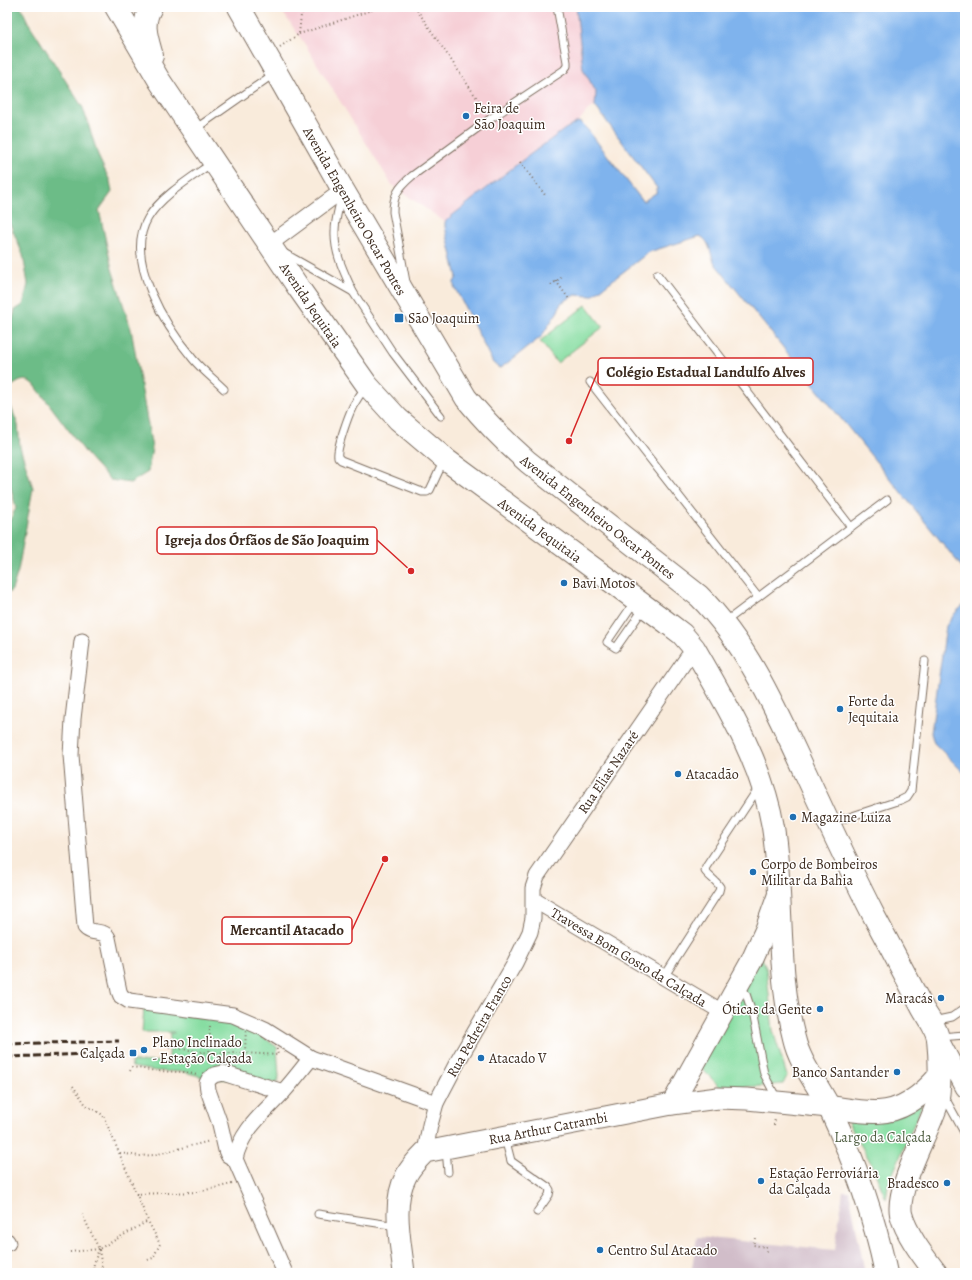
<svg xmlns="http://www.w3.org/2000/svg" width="972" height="1280" viewBox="0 0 972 1280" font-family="Alegreya,serif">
	<rect width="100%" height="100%" fill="#fff"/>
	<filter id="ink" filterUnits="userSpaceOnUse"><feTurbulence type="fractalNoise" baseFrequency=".025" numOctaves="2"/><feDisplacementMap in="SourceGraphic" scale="8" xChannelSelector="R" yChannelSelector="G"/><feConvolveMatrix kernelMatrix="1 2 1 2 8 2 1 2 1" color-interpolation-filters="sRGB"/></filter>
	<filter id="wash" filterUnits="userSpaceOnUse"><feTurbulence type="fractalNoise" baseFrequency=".012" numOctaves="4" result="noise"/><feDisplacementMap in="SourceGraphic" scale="16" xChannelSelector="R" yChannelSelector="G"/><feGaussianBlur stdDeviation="0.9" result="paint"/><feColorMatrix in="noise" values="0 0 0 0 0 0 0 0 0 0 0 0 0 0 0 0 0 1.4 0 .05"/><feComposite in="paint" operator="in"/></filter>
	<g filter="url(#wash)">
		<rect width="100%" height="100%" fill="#f9ebdb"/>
		<!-- built -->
		<polygon fill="#f6cfd6" points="279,7 576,7 583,69 596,92 595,106 588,110 578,122 449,218 445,222 392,185 304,43"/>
		<!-- industrial -->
		<polygon fill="#d1bdc9" points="843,1191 849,1191 865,1273 691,1273 697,1237 835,1250"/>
		<!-- green -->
		<g fill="#86dda1" stroke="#608460">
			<polygon points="586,305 603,327 557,363 540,341"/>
			<polygon points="760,954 766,967 773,1031 787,1076 783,1084 762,1086 721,1088 699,1066"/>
			<polygon points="144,1008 245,1024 277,1047 279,1077 277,1083 206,1078 185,1072 156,1071 132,1067 131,1062 175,1061 175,1060 169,1059 170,1033 174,1033 174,1032 142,1032"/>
			<polygon points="925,1098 888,1185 886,1199 871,1163 845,1117"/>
		</g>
		<!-- forest -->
		<path fill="#6cbc87" stroke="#547352" d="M 7,7 L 21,7 L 28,22 L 83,108 L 99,158 L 110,181 L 112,192 L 99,210 L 112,269 L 131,329 L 152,448 L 148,472 L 130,483 L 110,480 L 88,456 L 34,384 C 24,377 20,381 10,387 L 10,404 L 18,425 L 20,447 L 33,488 L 18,571 L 12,590 L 7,594 L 7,526 L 16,508 L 7,472 L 7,346 L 15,310 L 23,305 L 28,284 L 23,255 L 10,224 L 7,223 Z"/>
		<!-- water -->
		<g fill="#7fb3ed" stroke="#5d6e86">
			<path d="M 576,7 L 965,7 L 965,571 L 716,265 C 709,255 712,242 700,236 L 649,252 L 592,296 L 575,295 L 561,303 L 558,311 L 541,337 L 502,367 L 499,368 L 493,363 L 454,286 L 454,282 L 457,277 L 445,227 L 445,222 L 449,218 L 520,162 L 565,129 L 578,122 L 581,123 L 588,130 L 641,199 L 644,201 L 657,192 L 657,188 L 595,106 L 596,92 L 583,69 Z"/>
			<polygon points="965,604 965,774 934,743 931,733 946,626 956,612"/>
		</g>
	</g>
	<g filter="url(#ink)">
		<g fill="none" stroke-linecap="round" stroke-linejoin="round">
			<!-- service casing -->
			<g stroke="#7e6e60" stroke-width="9">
				<g id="service">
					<polyline points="195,129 275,73"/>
					<path d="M 212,163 C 191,178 161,196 148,218 C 123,260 167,328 193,359 C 202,370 214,379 224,389"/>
					<path d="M 284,253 L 353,292 C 344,272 334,253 335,231 C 335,220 339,208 341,197"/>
					<polyline points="657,274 851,527 725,622"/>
					<path d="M 406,282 L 393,212 C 393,195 399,187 412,176 L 490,119 L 564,70 L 567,66 L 567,62 L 557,7"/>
					<polyline points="353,292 393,353 441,416"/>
					<polyline points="590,382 758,597"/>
					<path d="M 366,387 C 361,393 357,399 353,406 C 349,414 336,449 338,457 L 341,460 L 422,492 L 427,492 L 430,490 L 444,460"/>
					<polyline points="851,527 887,500"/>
					<polyline points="635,601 607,642 616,648 644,608"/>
					<polyline points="831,823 901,800 907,797 911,791 925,661"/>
					<path d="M 664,977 L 719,891 L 720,887 C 716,880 709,877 705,871 L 706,867 L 759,787"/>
					<polyline points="741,987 746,994 752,1012 764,1074 777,1099"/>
					<polyline points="933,1021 952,1017 965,1008"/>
					<polyline points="940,1037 965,1035"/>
					<polyline points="944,1096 965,1134"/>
					<polyline points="505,1138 511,1161 548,1187 550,1190 549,1195 537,1212"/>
					<polyline points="446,1150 448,1172"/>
					<polyline points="318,1214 397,1226"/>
				</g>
			</g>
			<!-- minor casing -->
			<g stroke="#7e6e60" stroke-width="17">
				<g id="minor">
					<polyline points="270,244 343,190"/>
					<path d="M 82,641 L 73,719 L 71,755 L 85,927 C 91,935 104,929 108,938 L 119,991 L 121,996 L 129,1001 L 233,1015 L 265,1029 L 311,1058 L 436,1103"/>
					<polyline points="534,900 724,1013"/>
					<polyline points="425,1152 430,1125 436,1103 458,1061 515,963 530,932 533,918 533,888 537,876 694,648"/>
					<polyline points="235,1159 228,1155 226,1150 220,1124 208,1090 207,1083 209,1079 214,1075 223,1073 283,1092"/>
					<polyline points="7,1241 8,1243"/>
					<path d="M 285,1273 L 235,1159 C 241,1130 264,1113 283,1092 C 293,1081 302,1069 311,1058"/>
				</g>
			</g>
			<!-- tertiary casing -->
			<g stroke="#7e6e60" stroke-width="20">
				<polyline id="tertiary" points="939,1039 965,1088"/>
			</g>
			<!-- secondary casing -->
			<g stroke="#7e6e60" stroke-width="23">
				<g id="secondary">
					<polyline points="672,1104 751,962 766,929 779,893"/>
					<path d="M 404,1273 C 401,1243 391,1204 406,1176 C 411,1166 418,1159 425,1152 L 672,1104 L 718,1098 L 747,1099 L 829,1107"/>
				</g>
			</g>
			<!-- primary casing -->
			<g stroke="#7e6e60" stroke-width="24">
				<g id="primary">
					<path d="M 116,7 L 159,80 L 298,287 L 367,385 L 398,419 L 445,459 L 665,621 L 682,634 L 694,648 C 726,704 762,762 773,827 C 784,897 776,970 794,1038 C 800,1064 819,1086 830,1109 C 855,1162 874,1216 886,1273"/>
					<path d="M 151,7 C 141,24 147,38 152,56"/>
					<path d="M 239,7 L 343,190 L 466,398 C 485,421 505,442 528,462 L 699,596 C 749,646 777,712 806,774 C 828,822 851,871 875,918 C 891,948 907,978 923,1009 C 928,1018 937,1029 938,1039 C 940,1057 941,1090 936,1107 C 927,1134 896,1188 901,1214 C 906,1234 924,1257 936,1273"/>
					<path d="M 829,1107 C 845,1109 862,1113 878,1112 C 904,1111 924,1094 940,1075"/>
				</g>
			</g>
			<!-- path -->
			<g stroke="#7e6e60" stroke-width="2" stroke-dasharray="1 3" stroke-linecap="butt">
				<polyline points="415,7 485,110"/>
				<polyline points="299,34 381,7"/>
				<polyline points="280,47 299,34 301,15 305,7"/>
				<polyline points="520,162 545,195"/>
				<polyline points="556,281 569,299"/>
				<polyline points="551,285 562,277"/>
				<polygon points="246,1025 276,1045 278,1055 245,1053"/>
				<polyline points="169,1047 209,1053 245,1053"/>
				<polyline points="209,1063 210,1025"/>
				<polyline points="130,1071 132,1067 156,1071 185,1072 197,1075"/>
				<polyline points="73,1086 86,1105 103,1115 148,1221 160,1244 153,1258 145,1261"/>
				<polyline points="774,1125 775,1118"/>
				<polyline points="120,1153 139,1156 154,1155 210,1141"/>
				<polyline points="136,1194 197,1192 232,1184"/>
				<polyline points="82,1214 99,1249 148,1221"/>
				<polyline points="755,1238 753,1245 766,1247 766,1252"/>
				<polyline points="99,1250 103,1273"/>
				<polyline points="70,1252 99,1249"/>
				<polyline points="93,1273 94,1263 99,1249"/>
			</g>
			<!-- service -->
			<use href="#service" stroke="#fff" stroke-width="7"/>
			<!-- minor -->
			<use href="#minor" stroke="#fff" stroke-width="15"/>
			<!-- tertiary -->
			<use href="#tertiary" stroke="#fff" stroke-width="18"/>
			<!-- secondary -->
			<use href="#secondary" stroke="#fff" stroke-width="21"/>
			<!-- primary -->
			<use href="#primary" stroke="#fff" stroke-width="22"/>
			<!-- rail -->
			<g stroke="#3b2a1e" stroke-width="3" stroke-dasharray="6 3" stroke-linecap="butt">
				<polyline points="7,1044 119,1041"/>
				<polyline points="7,1057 119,1053"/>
			</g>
		</g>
	</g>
	<!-- markers -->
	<g fill="#1f6fb2" stroke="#fff" stroke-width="1.5">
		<circle cx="466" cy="116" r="4"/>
		<rect x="394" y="313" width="10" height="10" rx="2"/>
		<circle cx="564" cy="583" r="4"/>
		<circle cx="840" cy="709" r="4"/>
		<circle cx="678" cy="774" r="4"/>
		<circle cx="793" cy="817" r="4"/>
		<circle cx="753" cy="872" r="4"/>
		<circle cx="941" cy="998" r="4"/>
		<circle cx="820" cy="1009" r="4"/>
		<circle cx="144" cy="1050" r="4"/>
		<rect x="129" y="1049" width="8" height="8" rx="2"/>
		<circle cx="481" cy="1058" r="4"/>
		<circle cx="897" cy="1072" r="4"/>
		<circle cx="761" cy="1181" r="4"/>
		<circle cx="947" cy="1183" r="4"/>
		<circle cx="600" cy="1250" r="4"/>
	</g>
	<g text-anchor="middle" stroke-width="3" stroke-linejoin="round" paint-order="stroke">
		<!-- poi labels -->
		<g font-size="14" fill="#3b2a1e" stroke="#fff" text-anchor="start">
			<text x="474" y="113">Feira de<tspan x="474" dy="16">São Joaquim</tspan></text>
			<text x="408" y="323">São Joaquim</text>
			<text x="572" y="588">Bavi Motos</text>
			<text x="848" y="706">Forte da<tspan x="848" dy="16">Jequitaia</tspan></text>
			<text x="686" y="779">Atacadão</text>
			<text x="801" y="822">Magazine Luiza</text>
			<text x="761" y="869">Corpo de Bombeiros<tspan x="761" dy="16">Militar da Bahia</tspan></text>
			<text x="933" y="1003" text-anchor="end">Maracás</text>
			<text x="812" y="1014" text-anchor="end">Óticas da Gente</text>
			<text x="152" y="1047">Plano Inclinado<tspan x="152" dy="16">- Estação Calçada</tspan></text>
			<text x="125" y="1058" text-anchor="end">Calçada</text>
			<text x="489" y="1063">Atacado V</text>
			<text x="889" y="1077" text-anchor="end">Banco Santander</text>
			<text x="769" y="1178">Estação Ferroviária<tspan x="769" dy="16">da Calçada</tspan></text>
			<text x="939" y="1188" text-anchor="end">Bradesco</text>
			<text x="608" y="1255">Centro Sul Atacado</text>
		</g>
		<!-- street labels -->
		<g font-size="14" fill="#3b2a1e" stroke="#fff">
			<text transform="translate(355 211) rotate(60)" y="5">Avenida Engenheiro Oscar Pontes</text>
			<text transform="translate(311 305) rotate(56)" y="5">Avenida Jequitaia</text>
			<text transform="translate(598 517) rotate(38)" y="5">Avenida Engenheiro Oscar Pontes</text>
			<text transform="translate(540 530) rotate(36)" y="5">Avenida Jequitaia</text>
			<text transform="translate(608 772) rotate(-56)" y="5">Rua Elias Nazaré</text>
			<text transform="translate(629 957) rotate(31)" y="5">Travessa Bom Gosto da Calçada</text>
			<text transform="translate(479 1026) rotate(-60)" y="5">Rua Pedreira Franco</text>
			<text transform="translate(548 1128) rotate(-11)" y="5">Rua Arthur Catrambi</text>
		</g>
		<!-- park labels -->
		<g font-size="14" fill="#526045" stroke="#fff">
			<text x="883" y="1142">Largo da Calçada</text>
		</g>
	</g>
	<!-- callouts -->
	<path fill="none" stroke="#d62828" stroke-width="1.5" d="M569 441L598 371M411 571L377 540M385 859L352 930"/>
	<g fill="#d62828" stroke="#fff" stroke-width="1.5">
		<circle cx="569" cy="441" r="4"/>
		<circle cx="411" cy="571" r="4"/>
		<circle cx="385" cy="859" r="4"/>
	</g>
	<g fill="#fff" stroke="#d62828" stroke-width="1.5">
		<rect x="598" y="358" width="215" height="27" rx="4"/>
		<rect x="157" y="527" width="220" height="27" rx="4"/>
		<rect x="222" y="917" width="130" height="27" rx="4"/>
	</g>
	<g font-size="15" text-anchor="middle" font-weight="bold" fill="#3b2a1e">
		<text x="706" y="377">Colégio Estadual Landulfo Alves</text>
		<text x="267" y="545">Igreja dos Órfãos de São Joaquim</text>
		<text x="287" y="935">Mercantil Atacado</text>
	</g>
	<!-- margin -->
	<rect width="972" height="1280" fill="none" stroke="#fff" stroke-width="24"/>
</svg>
